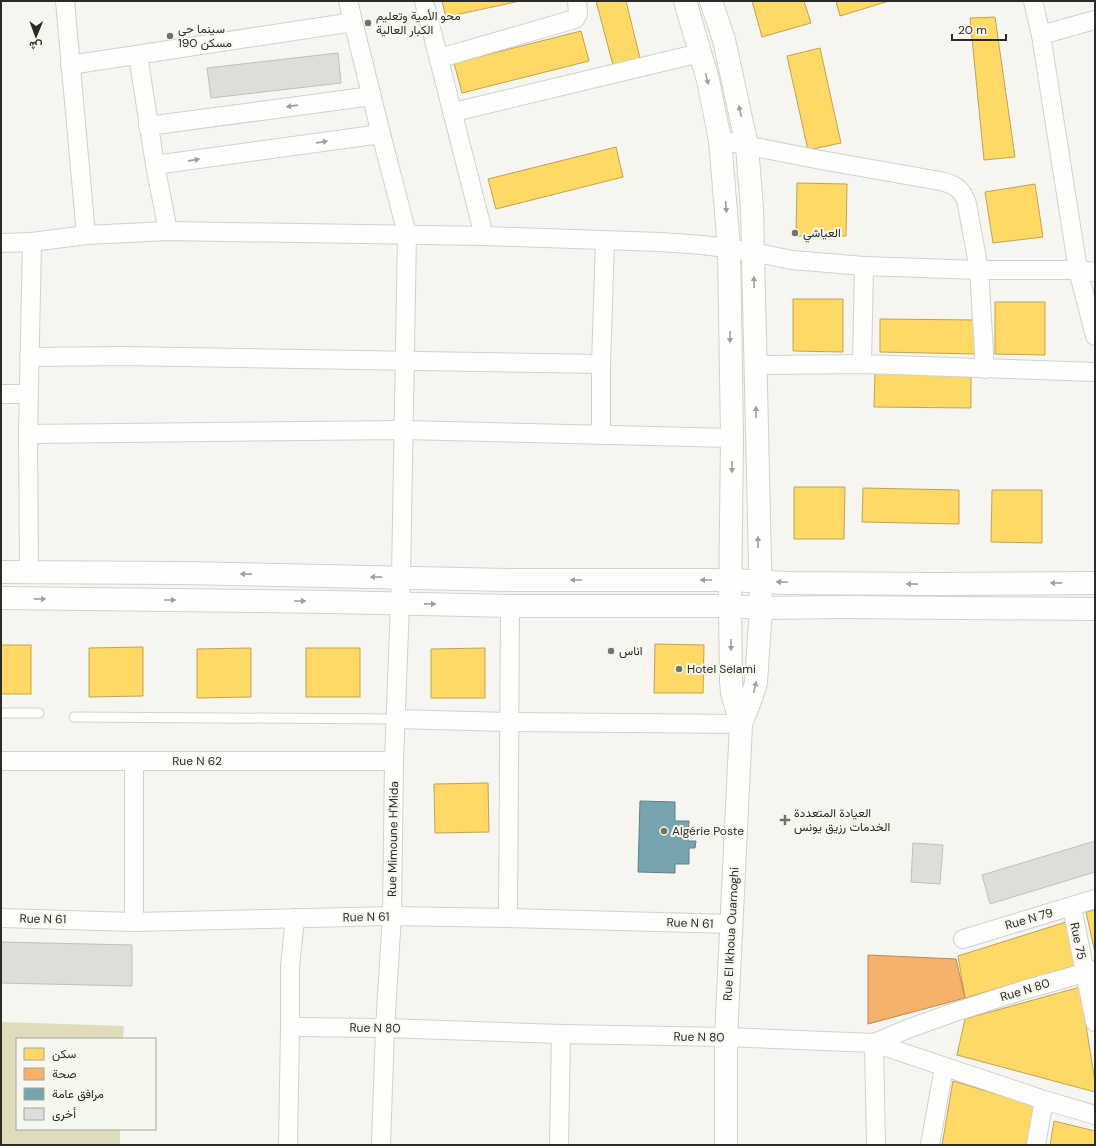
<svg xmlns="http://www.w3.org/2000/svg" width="1096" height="1146" viewBox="0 0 1096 1146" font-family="'DM Sans',Vazirmatn,sans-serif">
	<rect width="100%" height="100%" fill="#f6f5f0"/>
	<!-- green -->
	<polygon fill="#dfdcba" points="1,1022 124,1026 123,1039 17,1039 17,1129 120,1129 120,1145 1,1145"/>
	<!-- homes -->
	<g fill="#ffd966" stroke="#bfa453">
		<polygon points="442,1 520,1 446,17"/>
		<polygon points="596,1 626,1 640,58 613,65"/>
		<polygon points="752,1 804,1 811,23 762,37"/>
		<polygon points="836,1 889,1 840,16"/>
		<polygon points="995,17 1015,157 984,160 970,18"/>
		<polygon points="581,31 589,61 462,93 454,63"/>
		<polygon points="820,48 841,143 808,150 787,56"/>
		<polygon points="616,147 623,177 496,209 488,179"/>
		<polygon points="797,183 847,184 846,236 796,236"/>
		<polygon points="1035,184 1043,237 993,243 985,192"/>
		<polygon points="793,299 843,299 843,352 793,351"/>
		<polygon points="995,302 1045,302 1045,355 995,354"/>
		<polygon points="880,319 977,320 976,354 880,352"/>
		<polygon points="875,373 971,375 971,408 874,407"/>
		<polygon points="794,487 845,487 844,539 794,539"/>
		<polygon points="863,488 959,490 959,524 862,522"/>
		<polygon points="992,490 1042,490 1042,543 991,542"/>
		<polygon points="655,644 704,645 703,693 654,693"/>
		<rect x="1" y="645" width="30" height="49"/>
		<polygon points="143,647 143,696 89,697 89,648"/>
		<polygon points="251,648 251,697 197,698 197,649"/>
		<rect x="306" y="648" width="54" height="49"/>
		<polygon points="485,648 485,698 431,698 431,649"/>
		<polygon points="488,783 489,832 435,833 434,784"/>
		<polygon points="1095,910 1095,953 1086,912"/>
		<polygon points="1066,922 1077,965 965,998 958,956"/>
		<polygon points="1080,987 1095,1082 1095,1092 957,1055 965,1019"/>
		<polygon points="953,1081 1036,1106 1029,1145 942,1145"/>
		<polygon points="1054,1121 1095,1131 1095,1145 1050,1145"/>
	</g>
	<!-- health -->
	<polygon fill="#f6b26b" stroke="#b98957" points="868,955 956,959 965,998 868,1024"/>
	<!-- public -->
	<polygon fill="#76a5af" stroke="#5f8086" points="640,801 675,802 675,821 689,821 688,841 696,841 695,848 689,848 689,864 675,864 675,873 638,872"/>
	<!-- building -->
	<g fill="#ddddd9" stroke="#c0bfbc">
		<polygon points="338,53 341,83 211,98 207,68"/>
		<polygon points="1095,841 1095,872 990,904 982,875"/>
		<polygon points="913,843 943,845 940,884 911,882"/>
		<polygon points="1,942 132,945 132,986 1,983"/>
	</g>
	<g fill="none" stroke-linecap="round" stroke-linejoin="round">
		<!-- lane casing -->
		<g stroke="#d1d1cd" stroke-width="11">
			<g id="lane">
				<polyline points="1,713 39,713"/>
				<polyline points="74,717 396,719"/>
			</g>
		</g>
		<!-- street casing -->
		<g stroke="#d1d1cd" stroke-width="20">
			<g id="street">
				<polyline points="65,1 86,235"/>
				<polyline points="348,1 381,134 407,234 401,577 394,761 392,916 385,1028 381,1145"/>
				<polyline points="424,1 484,236"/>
				<polyline points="1033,1 1041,35 1078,270 1095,336"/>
				<polyline points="1041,35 1095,20"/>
				<polyline points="138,55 155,165 168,231"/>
				<polyline points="440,58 575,19 578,14 577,1"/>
				<polyline points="70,65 353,22"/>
				<polyline points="454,112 700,53"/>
				<polyline points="148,126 372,96"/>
				<path d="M 720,140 L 821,160 L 940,181 C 954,184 963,189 967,204 L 979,270 L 985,369"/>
				<polyline points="155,165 381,134"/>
				<polyline points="1,243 32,242 86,235 168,231 484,236 660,242 703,245 753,252 792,260 864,266 979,270 1078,270 1095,272"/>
				<polyline points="29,357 123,356 601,364"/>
				<polyline points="862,364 864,266"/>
				<polyline points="755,365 862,364 1095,372"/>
				<polyline points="1,394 29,394"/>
				<polyline points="28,434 403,430 732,438"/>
				<polyline points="601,435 601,364 605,240"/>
				<polyline points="29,572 28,434 32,242"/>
				<polyline points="396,719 509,722 741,724"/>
				<polyline points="1,761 394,761"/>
				<polyline points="1072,907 1095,1022"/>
				<polyline points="1,918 134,922 392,916 508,918 732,924"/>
				<polyline points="508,918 510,606"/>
				<polyline points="134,922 134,761"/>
				<polyline points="963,939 1095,899"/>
				<polyline points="290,1027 385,1028 561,1034 726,1037 874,1043 910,1028 952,1013 1024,990 1095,970"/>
				<polyline points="874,1043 1044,1100 1095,1115"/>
				<polyline points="874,1043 876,1145"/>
				<polyline points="288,1145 290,1027 290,966 295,918"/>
				<polyline points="559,1145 561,1034"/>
				<polyline points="930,1145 944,1067"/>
				<polyline points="1036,1145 1044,1100"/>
			</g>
		</g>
		<!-- secondary casing -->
		<g stroke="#d1d1cd" stroke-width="24">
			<g id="secondary">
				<polyline points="685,1 708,80 720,140 729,248 732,438 730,606 731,681 732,693 741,724"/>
				<path d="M 711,1 L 724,40 L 747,146 L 752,208 L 761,608 L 756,682 C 753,696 746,710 741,724 L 726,1037 L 726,1145"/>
				<polyline points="1,572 183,573 507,580 730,580 788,583 934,584 1095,583"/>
				<polyline points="1,598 333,602 510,606 730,606 761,608 843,607 1095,609"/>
			</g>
		</g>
		<!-- lane -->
		<use href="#lane" stroke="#fefefd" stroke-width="9"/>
		<!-- street -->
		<use href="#street" stroke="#fefefd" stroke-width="18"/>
		<!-- secondary -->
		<use href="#secondary" stroke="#fefefd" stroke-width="22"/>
	</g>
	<!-- one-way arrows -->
	<defs><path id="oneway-solid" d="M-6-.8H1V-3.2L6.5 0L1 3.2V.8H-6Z"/></defs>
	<g fill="#9f9f9d">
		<use href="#oneway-solid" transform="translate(707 79) rotate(76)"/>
		<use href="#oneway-solid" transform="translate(292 106) rotate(172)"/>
		<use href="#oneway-solid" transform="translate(740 111) rotate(-102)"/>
		<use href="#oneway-solid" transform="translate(322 142) rotate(-8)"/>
		<use href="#oneway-solid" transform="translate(194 160) rotate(-8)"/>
		<use href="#oneway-solid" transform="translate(726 207) rotate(85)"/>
		<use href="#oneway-solid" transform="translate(754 282) rotate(-91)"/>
		<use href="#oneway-solid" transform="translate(730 337) rotate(90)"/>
		<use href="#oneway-solid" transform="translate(756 412) rotate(-91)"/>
		<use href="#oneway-solid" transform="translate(732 467) rotate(90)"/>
		<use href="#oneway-solid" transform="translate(758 542) rotate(-91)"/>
		<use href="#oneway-solid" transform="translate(246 574) rotate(-179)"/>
		<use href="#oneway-solid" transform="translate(376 577) rotate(-179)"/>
		<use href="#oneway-solid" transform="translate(576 580) rotate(-180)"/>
		<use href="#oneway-solid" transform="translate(706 580) rotate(-180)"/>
		<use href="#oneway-solid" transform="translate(782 582) rotate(-177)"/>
		<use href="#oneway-solid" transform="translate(1056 583) rotate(179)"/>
		<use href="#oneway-solid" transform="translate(912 584) rotate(-179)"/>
		<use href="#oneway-solid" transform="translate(40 599) rotate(1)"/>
		<use href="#oneway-solid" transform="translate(170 600)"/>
		<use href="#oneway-solid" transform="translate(300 601)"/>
		<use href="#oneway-solid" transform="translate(430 604) rotate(1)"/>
		<use href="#oneway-solid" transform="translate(731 645) rotate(89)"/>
		<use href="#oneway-solid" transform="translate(755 687) rotate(-77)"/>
	</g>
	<!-- markers -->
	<g fill="#71716d" stroke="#f8f7ee" stroke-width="1.5">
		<circle cx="368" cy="23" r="4"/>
		<circle cx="170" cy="36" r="4"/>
		<circle cx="795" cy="233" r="4"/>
		<circle cx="611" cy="651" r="4"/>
		<circle cx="679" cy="669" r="4"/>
		<path d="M783 814h4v4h4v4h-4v4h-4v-4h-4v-4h4z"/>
		<circle cx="664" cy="831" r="4"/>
	</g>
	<g text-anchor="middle" stroke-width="4" stroke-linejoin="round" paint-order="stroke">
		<!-- poi labels -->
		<g font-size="12" fill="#2a2a27" stroke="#f8f7ee" text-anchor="start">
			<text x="376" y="20">محو الأمية وتعليم<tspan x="376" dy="14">الكبار العالية</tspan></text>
			<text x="178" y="33">سينما حي<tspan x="178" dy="14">190 مسكن</tspan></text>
			<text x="803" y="237">العياشي</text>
			<text x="619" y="655">اناس</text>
			<text x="687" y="673">Hotel Selami</text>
			<text x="794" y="817">العيادة المتعددة<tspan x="794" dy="14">الخدمات رزيق يونس</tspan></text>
			<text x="672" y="835">Algérie Poste</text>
		</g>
		<!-- street labels -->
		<g font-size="12" fill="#2a2a27" stroke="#f8f7ee">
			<text x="197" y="765">Rue N 62</text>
			<text transform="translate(393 839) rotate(-89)" y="4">Rue Mimoune H'Mida</text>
			<text transform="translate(366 917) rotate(-1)" y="4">Rue N 61</text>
			<text transform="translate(43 919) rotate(1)" y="4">Rue N 61</text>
			<text transform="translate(1029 919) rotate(-16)" y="4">Rue N 79</text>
			<text transform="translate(690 923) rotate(2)" y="4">Rue N 61</text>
			<text transform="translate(731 934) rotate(-87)" y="4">Rue EI Ikhoua Ouarnoghi</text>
			<text transform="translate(1078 941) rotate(78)" y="4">Rue 75</text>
			<text transform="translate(1025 990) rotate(-17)" y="4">Rue N 80</text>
			<text transform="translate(375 1028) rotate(1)" y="4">Rue N 80</text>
			<text transform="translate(699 1037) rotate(1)" y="4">Rue N 80</text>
		</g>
	</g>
	<!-- border -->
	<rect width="1096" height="1146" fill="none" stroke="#2a2a27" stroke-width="4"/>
	<!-- legend -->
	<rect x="16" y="1038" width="140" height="92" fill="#f8f7ee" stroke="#a6a59e"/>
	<rect x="24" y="1048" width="20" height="12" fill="#ffd966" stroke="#a6a59e"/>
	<text x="52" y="1058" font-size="12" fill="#2a2a27">سكن</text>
	<rect x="24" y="1068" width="20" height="12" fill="#f6b26b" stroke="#a6a59e"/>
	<text x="52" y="1078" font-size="12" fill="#2a2a27">صحة</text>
	<rect x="24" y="1088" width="20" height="12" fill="#76a5af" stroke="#a6a59e"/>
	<text x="52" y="1098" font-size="12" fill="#2a2a27">مرافق عامة</text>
	<rect x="24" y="1108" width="20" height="12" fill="#ddddd9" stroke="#a6a59e"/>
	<text x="52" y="1118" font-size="12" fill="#2a2a27">أخرى</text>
	<!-- north arrow -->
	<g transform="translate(36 36) rotate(181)" stroke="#f8f7ee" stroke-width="3" paint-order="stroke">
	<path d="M0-3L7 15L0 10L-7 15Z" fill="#2a2a27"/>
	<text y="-6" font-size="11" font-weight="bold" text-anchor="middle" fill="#2a2a27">ش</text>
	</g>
	<!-- scale -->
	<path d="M952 34v6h54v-6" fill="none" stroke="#2a2a27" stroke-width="2"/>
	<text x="958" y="34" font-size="12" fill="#2a2a27" stroke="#f8f7ee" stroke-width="3" paint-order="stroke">20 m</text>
</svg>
